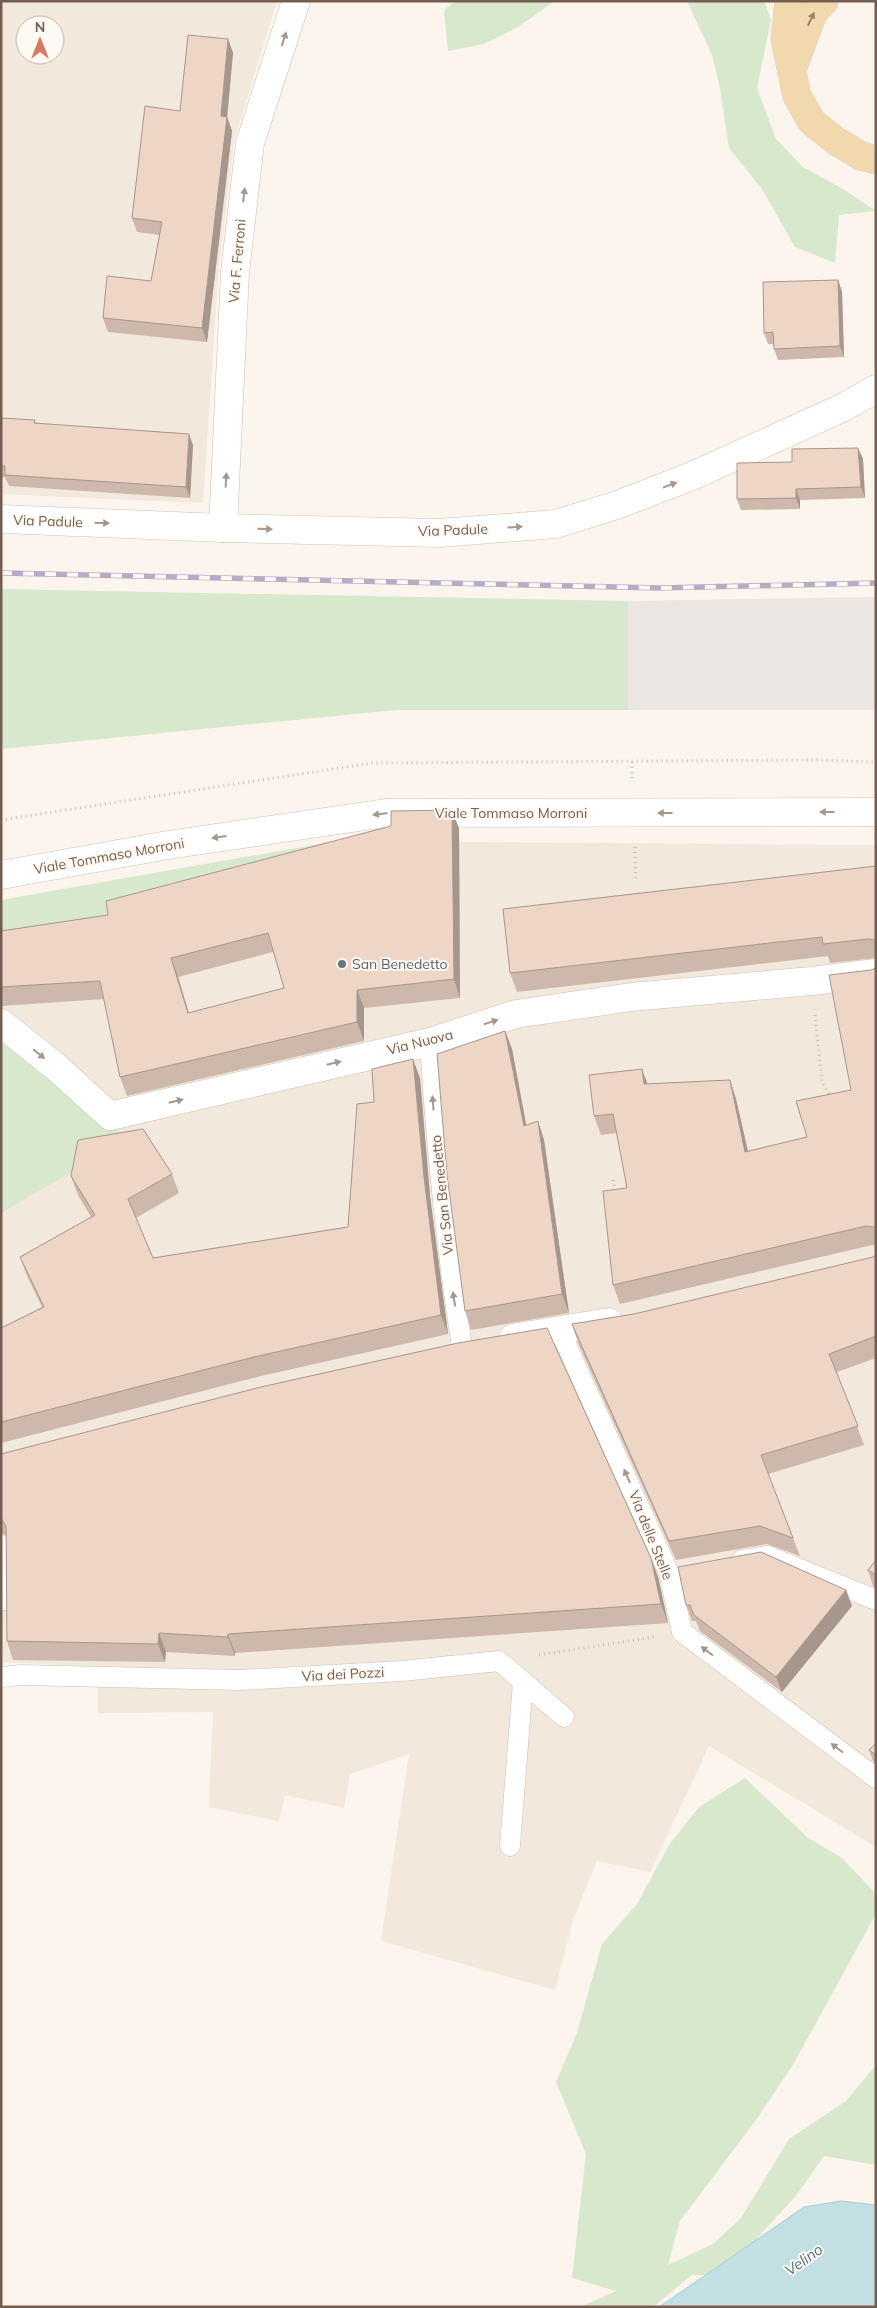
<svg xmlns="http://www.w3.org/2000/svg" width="877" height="2308" viewBox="0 0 877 2308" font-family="Mulish,sans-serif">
	<rect width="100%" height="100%" fill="#fbf5ed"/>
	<!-- residential -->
	<g fill="#f2e8dc" fill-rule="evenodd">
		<path d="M 1,1 L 277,1 L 234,141 L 218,275 L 203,503 L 1,494 ZM 25,25 L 55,25 L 55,55 L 25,55 Z"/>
		<polygon points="459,842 876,845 876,1847 709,1746 650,1872 597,1861 573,1920 555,1990 381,1941 409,1754 350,1774 344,1808 285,1795 279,1821 209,1807 213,1712 98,1713 98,1667 1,1662 1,937 398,845"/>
	</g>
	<!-- industrial -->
	<polygon fill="#ebe6e1" points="876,597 876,710 628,710 628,601"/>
	<!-- green -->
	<g fill="#d7e8cc">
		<polygon points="456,1 555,1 518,27 484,44 448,51 444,10"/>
		<polygon points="687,1 764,1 771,20 757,88 776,139 803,167 843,189 876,211 839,215 835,263 795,247 762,189 729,148 720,88 712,55"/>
		<polygon points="1,589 628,601 628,710 396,710 1,749"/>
		<polygon points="398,830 113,920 1,937 1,900"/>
		<polygon points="1,1023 110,1116 123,1142 1,1213"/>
		<polygon points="745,1778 807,1837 842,1858 876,1894 876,1914 794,2063 756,2120 680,2221 668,2265 713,2244 741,2218 789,2139 846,2101 876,2065 876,2165 824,2156 795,2197 723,2275 692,2275 653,2307 580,2307 616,2291 572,2278 586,2154 556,2082 577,2033 602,1944 637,1904 669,1845 699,1807"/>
	</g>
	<!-- water -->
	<polygon fill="#c2dfe3" stroke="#a9cdd4" points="841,2201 876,2205 876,2307 659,2307 804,2207"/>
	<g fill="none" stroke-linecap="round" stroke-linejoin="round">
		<!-- lane casing -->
		<g stroke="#cdbeb3" stroke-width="21">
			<g id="lane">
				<path d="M 430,1042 C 436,1144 446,1246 462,1347"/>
				<polyline points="560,1331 669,1573 682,1632 876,1778"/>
				<polyline points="1,1545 1,1601"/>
				<polyline points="742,1560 768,1556 876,1600"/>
				<polyline points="1,1677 21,1675 240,1680 402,1671 499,1661 564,1717"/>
				<polyline points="510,1846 523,1682"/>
			</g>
		</g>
		<!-- street casing -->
		<g stroke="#cdbeb3" stroke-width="29">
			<g id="street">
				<polyline points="223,528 235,272 250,143 296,1"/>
				<polyline points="1,1023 56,1067 110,1116 430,1042 516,1014 631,997 812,981 876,973"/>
				<polyline points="513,1338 609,1322"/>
			</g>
		</g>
		<!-- secondary casing -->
		<g stroke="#d2c0b3" stroke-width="29">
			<g id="secondary">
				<polyline points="1,519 223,528 440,533 556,524 617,505 692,476 842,408 876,389"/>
				<polyline points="1,875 168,845 386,813 876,812"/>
			</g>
		</g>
		<!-- primary casing -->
		<g stroke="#d8d2ce" stroke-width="29">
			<g id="primary">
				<polyline points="789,1 785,39 797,96 812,122 836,141 861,156 876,160"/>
				<polyline points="793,67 813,13 824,1"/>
			</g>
		</g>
		<!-- path -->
		<g stroke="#d3baa9" stroke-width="3" stroke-dasharray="1 4" stroke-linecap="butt">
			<polyline points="632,762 632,778"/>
			<polyline points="1,820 372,763 818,760 876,762"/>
			<polyline points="635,847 636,881"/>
			<polyline points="815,1015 822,1083 829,1093 834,1095"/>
			<polyline points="613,1180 616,1193"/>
			<polyline points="539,1655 654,1637"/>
		</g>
		<!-- lane -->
		<use href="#lane" stroke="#fff" stroke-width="20"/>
		<!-- street -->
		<use href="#street" stroke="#fff" stroke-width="28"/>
		<!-- secondary -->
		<use href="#secondary" stroke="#fff" stroke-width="28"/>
		<!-- primary -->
		<use href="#primary" stroke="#f2d8ad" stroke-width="28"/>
		<!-- rail casing -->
		<g stroke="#b9abc5" stroke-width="5.5">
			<polyline id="rail" points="1,573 659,588 876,583"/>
		</g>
		<!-- rail -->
		<use href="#rail" stroke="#fef9f3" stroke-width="4" stroke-dasharray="11" stroke-linecap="butt"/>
	</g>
	<!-- wall -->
	<g fill="#cdb8ab" fill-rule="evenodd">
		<polygon points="228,39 233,53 227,117 232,131 207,342 108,332 103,318 151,281 159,235 137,232 132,218"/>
		<polygon points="838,280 842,292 844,357 778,360 774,349 774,344 768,344 764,333"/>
		<polygon points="1,418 35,420 36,423 193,445 190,498 9,486 5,477 1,477"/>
		<polygon points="858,448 863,459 865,498 800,500 800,509 741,510 737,499 792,462"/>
		<path d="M 459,828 L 460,998 L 364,1008 L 364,1041 L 127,1096 L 120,1077 L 104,999 L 1,1006 L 1,931 L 108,915 ZM 273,952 L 284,988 L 189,1013 L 178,977 Z"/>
		<polygon points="876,866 876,958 830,963 828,956 517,992 510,973"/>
		<polygon points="876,968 876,1245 872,1245 620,1304 613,1285 627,1188 617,1133 601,1135 594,1116 647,1084 730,1080 736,1099 748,1151 807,1137 851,1090 871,970"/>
		<polygon points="505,1031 512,1049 526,1125 538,1121 544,1140 569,1313 471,1330 465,1311"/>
		<polygon points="420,1078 430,1196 448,1334 261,1376 1,1443 1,1328 42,1307 27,1276 20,1257 91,1217 78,1195 71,1176 172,1174 179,1193 136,1218 153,1258 348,1227 374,1102"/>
		<polygon points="876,1255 876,1358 837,1372 864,1445 768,1474 800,1556 767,1544 676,1560 578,1343 572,1324 634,1314 873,1257"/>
		<polygon points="1,1454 658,1577 668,1623 235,1653 235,1656 166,1652 165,1662 13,1660 7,1641 6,1535 1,1533"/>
		<polygon points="876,1560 876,1588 873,1586 868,1570"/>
		<polygon points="846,1590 852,1606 782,1692 700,1631 696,1621 692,1621 686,1605"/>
		<polygon points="876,1743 876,1763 873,1761 869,1750"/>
	</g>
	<!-- shaded-wall -->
	<g fill="#a7968b">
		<polygon points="228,39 233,53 226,129 227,117 232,131 207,342 202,328"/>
		<polygon points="838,280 842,292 844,357 840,346"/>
		<polygon points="189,434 193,445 190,498 186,487"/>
		<polygon points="858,448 863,459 865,498 861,487"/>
		<polygon points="796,489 800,500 800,509 796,498"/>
		<polygon points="452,810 459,828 460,998 454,979"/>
		<polygon points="171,958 178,977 194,1032 188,1013"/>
		<polygon points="357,990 364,1008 364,1041 357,1022"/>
		<polygon points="505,1031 512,1049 530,1145 524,1126"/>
		<polygon points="413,1059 420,1078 430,1196 448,1334 441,1315 424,1177"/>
		<polygon points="642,1069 649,1088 644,1084"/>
		<polygon points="730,1080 736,1099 752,1170 745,1152"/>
		<polygon points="538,1121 544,1140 569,1313 562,1294"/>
		<polygon points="651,1558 658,1577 668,1623 661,1604"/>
		<polygon points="846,1590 852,1606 782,1692 776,1677"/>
		<polygon points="159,1633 166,1652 165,1662 158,1644"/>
		<polygon points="228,1634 235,1653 235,1656 228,1637"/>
	</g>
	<!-- building -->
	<g fill="#eed6c7" stroke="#a7968b" fill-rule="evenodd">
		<polygon points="188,35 228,39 221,116 227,117 202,328 103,318 107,276 151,281 162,222 132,218 145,106 180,111"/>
		<polygon points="838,280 840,346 774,349 773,332 764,333 763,282"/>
		<polygon points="1,418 35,420 34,423 189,434 186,487 5,475 5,466 1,466"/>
		<polygon points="858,448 861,487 796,489 796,498 737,499 737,463 792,462 792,449"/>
		<path d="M 452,810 L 454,979 L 357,990 L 357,1022 L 120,1077 L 100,981 L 1,987 L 1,931 L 108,915 L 106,901 L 391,826 L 391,811 ZM 268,933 L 284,988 L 188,1013 L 171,958 Z"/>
		<polygon points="876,866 876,940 868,939 823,944 822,937 510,973 503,909"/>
		<polygon points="876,968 876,1228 874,1227 866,1226 613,1285 603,1191 627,1188 613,1114 594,1116 589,1075 642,1069 644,1084 730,1080 745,1152 807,1137 796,1101 851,1090 829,975 871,970"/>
		<polygon points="505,1031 524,1126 538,1121 562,1294 465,1311 447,1175 437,1054"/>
		<polygon points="413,1059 424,1177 441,1315 254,1357 1,1422 1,1328 44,1307 20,1257 95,1215 71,1176 78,1140 143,1129 172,1174 128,1199 153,1258 348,1227 357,1104 374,1102 372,1069"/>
		<polygon points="876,1255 876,1336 829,1354 858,1426 761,1455 793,1538 760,1526 669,1541 572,1324 634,1314 873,1257"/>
		<polygon points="547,1328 651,1558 661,1604 228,1634 228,1637 159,1633 158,1644 7,1641 6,1526 1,1518 1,1454 261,1387 458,1343"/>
		<polygon points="761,1552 846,1590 776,1677 694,1615 690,1605 686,1605 678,1567"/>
		<polygon points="876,1560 876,1575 868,1570"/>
		<polygon points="876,1743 876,1755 869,1750"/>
	</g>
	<!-- one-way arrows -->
	<defs><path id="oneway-solid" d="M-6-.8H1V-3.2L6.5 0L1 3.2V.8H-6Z" transform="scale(1.25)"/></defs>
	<use fill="#9a836d" href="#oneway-solid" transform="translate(811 19) rotate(-65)"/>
	<g fill="#a5968e">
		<use href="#oneway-solid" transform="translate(284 39) rotate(-72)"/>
		<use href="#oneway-solid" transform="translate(244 195) rotate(-83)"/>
		<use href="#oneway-solid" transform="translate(226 480) rotate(-87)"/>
		<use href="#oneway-solid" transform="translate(670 485) rotate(-21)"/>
		<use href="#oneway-solid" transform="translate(102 523) rotate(2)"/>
		<use href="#oneway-solid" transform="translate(515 527) rotate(-4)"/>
		<use href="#oneway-solid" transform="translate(265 529) rotate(1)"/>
		<use href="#oneway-solid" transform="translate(827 812) rotate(180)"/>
		<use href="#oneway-solid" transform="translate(665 813) rotate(180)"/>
		<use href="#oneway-solid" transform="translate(380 814) rotate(173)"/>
		<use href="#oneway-solid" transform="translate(219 837) rotate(172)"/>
		<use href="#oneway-solid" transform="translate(491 1022) rotate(-17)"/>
		<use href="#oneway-solid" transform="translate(39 1054) rotate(39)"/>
		<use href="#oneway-solid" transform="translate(334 1063) rotate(-13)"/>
		<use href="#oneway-solid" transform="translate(176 1101) rotate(-13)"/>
		<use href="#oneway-solid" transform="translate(433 1103) rotate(-94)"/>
		<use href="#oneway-solid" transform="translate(454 1299) rotate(-99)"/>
		<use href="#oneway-solid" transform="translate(627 1476) rotate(-114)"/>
		<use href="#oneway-solid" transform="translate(707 1651) rotate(-143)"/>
		<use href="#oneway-solid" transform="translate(837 1748) rotate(-143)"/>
	</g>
	<!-- markers -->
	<circle fill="#6b7280" stroke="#fef9f3" stroke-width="2" cx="342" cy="964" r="5"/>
	<g text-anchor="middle" stroke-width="4" stroke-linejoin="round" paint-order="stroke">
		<!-- street labels -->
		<g font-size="14" fill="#755e51" stroke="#fef9f3">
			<text transform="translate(237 261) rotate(-85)" y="5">Via F. Ferroni</text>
			<text transform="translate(48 521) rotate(2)" y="5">Via Padule</text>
			<text transform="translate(453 530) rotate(-2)" y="5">Via Padule</text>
			<text x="511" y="818">Viale Tommaso Morroni</text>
			<text transform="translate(109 856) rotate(-10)" y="5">Viale Tommaso Morroni</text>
			<text transform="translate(420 1042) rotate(-14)" y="5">Via Nuova</text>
			<text transform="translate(442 1195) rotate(-96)" y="5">Via San Benedetto</text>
			<text transform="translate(651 1535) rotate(68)" y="5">Via delle Stelle</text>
			<text transform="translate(343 1674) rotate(-3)" y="5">Via dei Pozzi</text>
		</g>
		<!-- worship labels -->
		<g font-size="14" fill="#5b616d" stroke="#fef9f3" text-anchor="start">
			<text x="352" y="969">San Benedetto</text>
		</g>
		<!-- water labels -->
		<g font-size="15" font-style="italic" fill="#49757e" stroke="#fef9f3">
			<text transform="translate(804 2260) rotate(-36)" y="5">Velino</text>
		</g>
	</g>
	<!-- border -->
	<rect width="877" height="2308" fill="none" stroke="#755e51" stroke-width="5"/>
	<!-- north arrow -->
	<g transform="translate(40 40)"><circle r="24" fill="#fef9f3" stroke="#c7bbb2"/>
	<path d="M0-4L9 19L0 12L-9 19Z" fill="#d77a5f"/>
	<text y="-8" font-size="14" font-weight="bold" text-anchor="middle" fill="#755e51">N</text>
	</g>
</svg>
